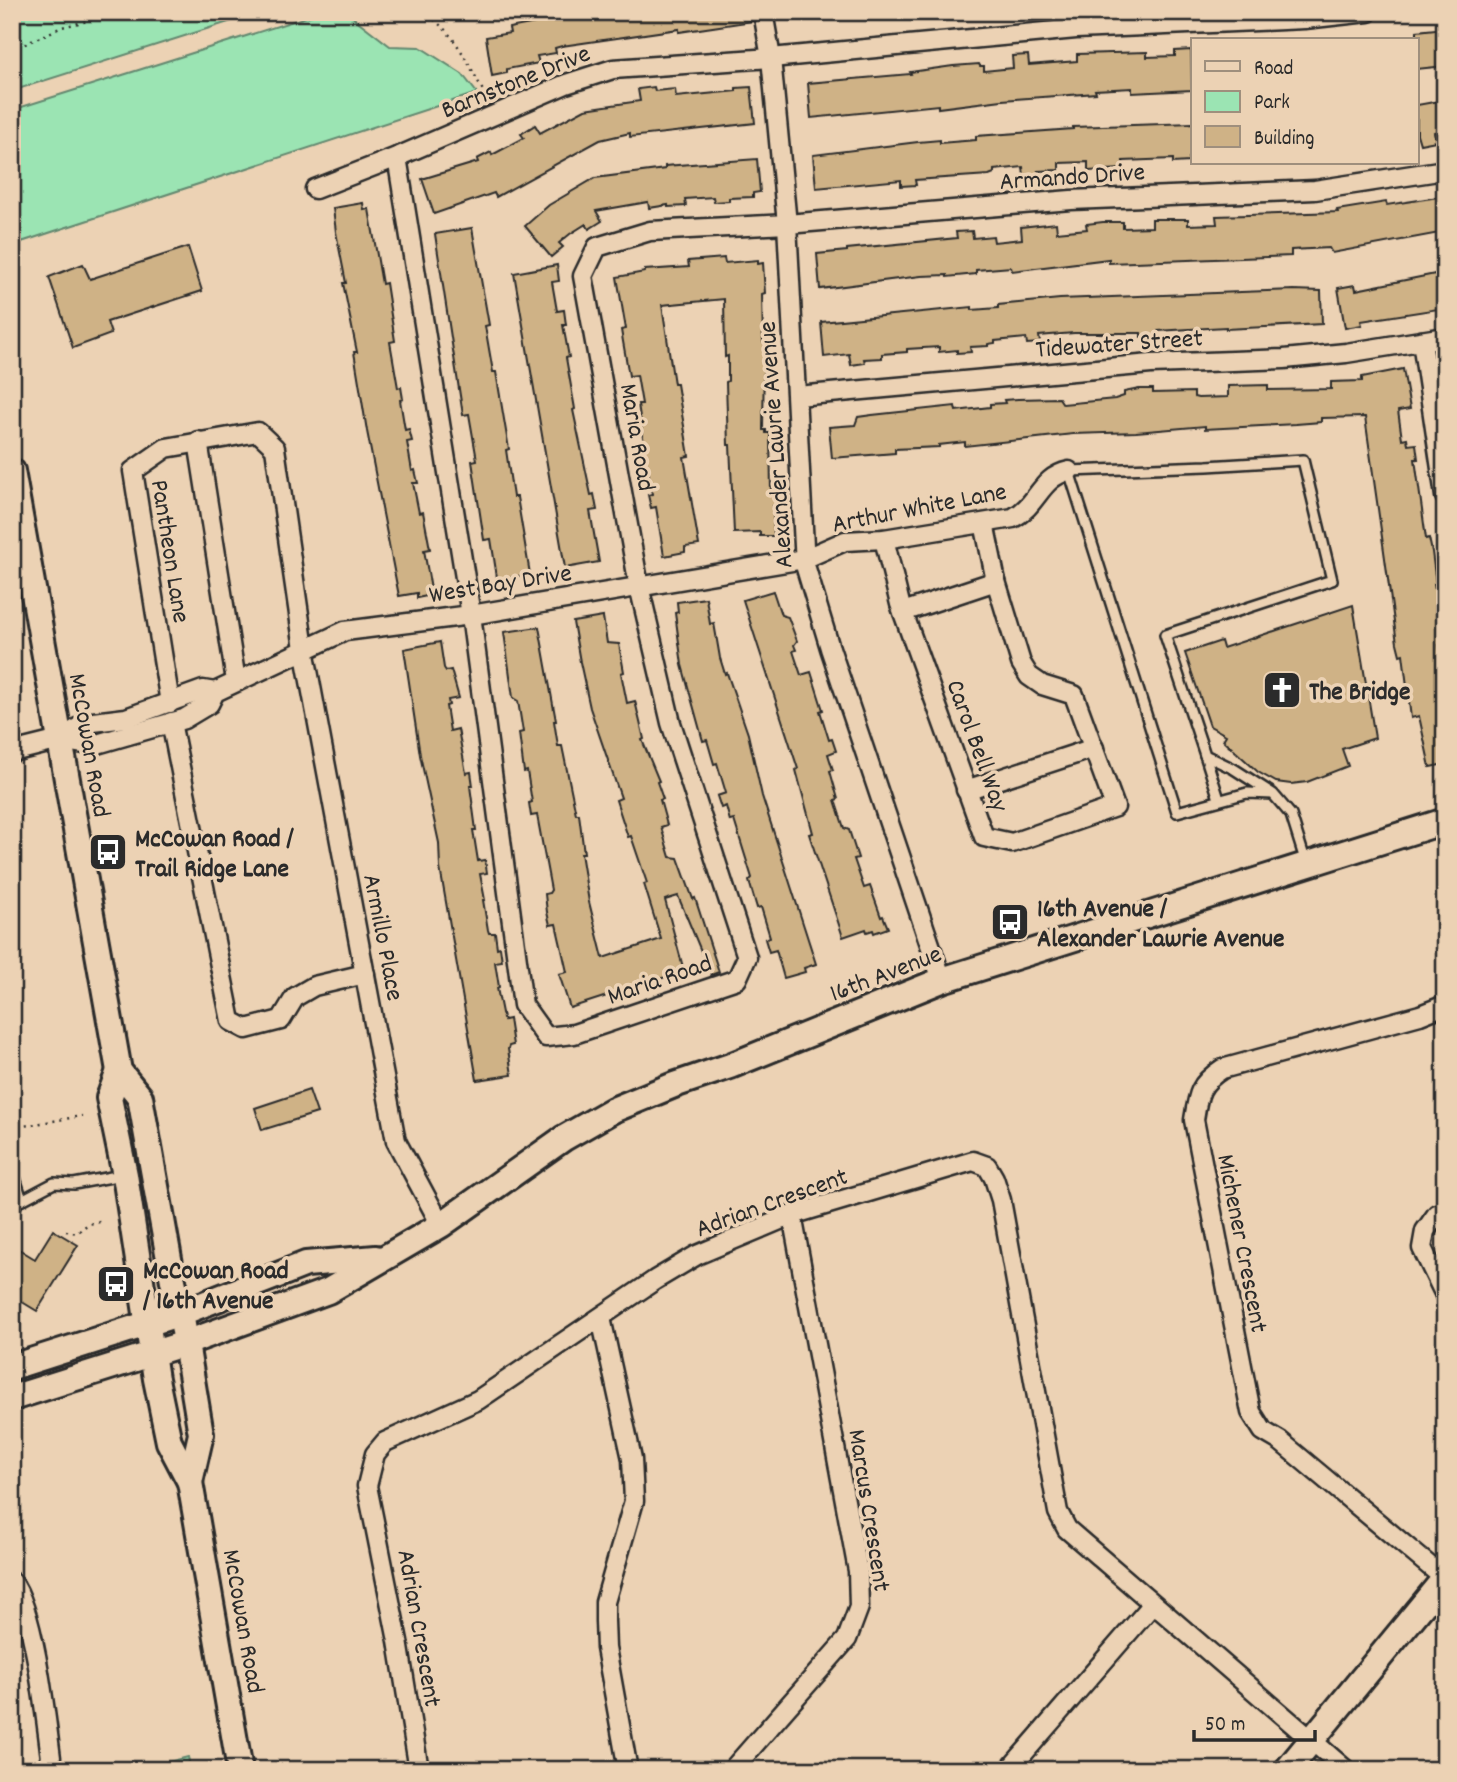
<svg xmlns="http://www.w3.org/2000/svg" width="1457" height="1782" viewBox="0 0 1457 1782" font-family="Dekko,sans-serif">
	<rect width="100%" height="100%" fill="#ecd2b4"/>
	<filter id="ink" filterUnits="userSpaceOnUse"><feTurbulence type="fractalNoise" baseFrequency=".0143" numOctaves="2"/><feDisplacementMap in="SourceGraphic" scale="14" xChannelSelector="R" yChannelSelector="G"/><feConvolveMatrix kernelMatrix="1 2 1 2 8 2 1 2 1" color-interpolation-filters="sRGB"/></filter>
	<g filter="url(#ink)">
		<!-- green -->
		<g fill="#9be4b3" stroke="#63886f" stroke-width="2">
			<polygon points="12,12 260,12 12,91"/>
			<polygon points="322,12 346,12 390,46 420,47 462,74 477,93 12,245 12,110"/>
			<polygon points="188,1757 191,1770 138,1770"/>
		</g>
		<!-- building -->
		<g fill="#cfb286" stroke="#2b2b2b" stroke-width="2">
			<polygon points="568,12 752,12 753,21 679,32 679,29 562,46 555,48 556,53 537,56 539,63 507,69 507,73 492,76 486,37 510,33 509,28 536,23 536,21 560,17 559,14"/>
			<polygon points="1445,28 1445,66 1417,69 1417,31"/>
			<polygon points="1191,50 1192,90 1132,93 1132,88 1095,90 1096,93 1002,100 938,108 938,105 811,118 808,83 911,74 910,72 953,66 979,64 980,66 984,66 984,71 1013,68 1012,56 1028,55 1029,65 1077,61 1077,54 1147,52 1147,57 1175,56 1175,51"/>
			<polygon points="654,87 655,91 675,89 676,97 736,91 736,88 751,87 755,123 630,137 630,133 600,140 496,197 494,193 434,214 422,179 478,162 477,159 491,152 492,155 524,138 521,134 535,125 540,133 585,109 640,101 638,89"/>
			<polygon points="1445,100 1445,130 1434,132 1436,141 1420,144 1417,134 1417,105"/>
			<polygon points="1193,123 1193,158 1189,158 1189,162 1173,163 1173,159 1123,161 1124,169 1088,171 1088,162 1059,163 1059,170 1038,171 1039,174 1024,176 1023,167 994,170 994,173 989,175 915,180 916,185 901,186 901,180 816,188 813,155 918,142 940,140 940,143 976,140 976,136 1073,129 1073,127"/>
			<polygon points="757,159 760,192 753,193 753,197 729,198 729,201 714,202 713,197 685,199 686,206 668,207 668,205 649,208 648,202 596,211 602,221 589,229 586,224 570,234 559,243 563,247 551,257 525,226 549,205 595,178 665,169 665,166"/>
			<polygon points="1445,196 1445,232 1332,253 1329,248 1291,250 1291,256 1267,257 1109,263 1109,259 1012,271 1011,267 976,270 976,274 947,277 947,275 921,276 820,289 817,254 847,251 847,249 957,238 956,232 972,231 973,238 993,236 994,242 1022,239 1021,227 1056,223 1057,232 1087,229 1086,224 1103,222 1123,222 1123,228 1152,227 1152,219 1188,219 1188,225 1217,224 1216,216 1338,212 1337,210 1386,202 1387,205"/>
			<polygon points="363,203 364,210 369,209 382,284 386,283 395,341 390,342 398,388 401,387 403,399 400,400 405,430 409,429 412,441 407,442 412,471 415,470 418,483 413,483 419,513 423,512 430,549 424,550 432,595 417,598 417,593 399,596 367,431 354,352 357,352 343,283 346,283 336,232 333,208"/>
			<polygon points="472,228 489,325 485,326 493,372 496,372 509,449 506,450 513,497 517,497 530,574 512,577 512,581 498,584 491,539 484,540 472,461 477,460 469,414 463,415 435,234"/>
			<polygon points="188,247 202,291 107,322 111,334 73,348 49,277 83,264 90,279"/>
			<polygon points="724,258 725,263 758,260 758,264 763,263 765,293 762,294 763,342 769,341 770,355 764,355 763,430 766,430 766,433 770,433 771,493 776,493 776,506 773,506 774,536 760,536 760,532 734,533 730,445 728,445 726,382 728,381 728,356 725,357 724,299 662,305 674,384 677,384 689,456 684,457 699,545 685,547 685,552 664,556 656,507 651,508 648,495 652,494 647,464 644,464 642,451 645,450 638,404 642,404 637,375 629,376 621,330 626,329 617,277 645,272 645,270 689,267 688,261"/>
			<polygon points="557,265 559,281 552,282 557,311 564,310 566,325 563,325 569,357 566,358 575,409 573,410 591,495 594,494 597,510 590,511 599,562 565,568 514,273"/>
			<polygon points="1445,272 1445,308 1361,321 1362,325 1345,328 1338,288 1355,285 1356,290"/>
			<polygon points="1294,290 1321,291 1322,324 1226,329 1226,327 1190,329 1158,331 1156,336 1141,337 1141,333 1074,333 1039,336 1040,343 1027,344 1026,338 995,341 995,343 988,344 988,346 970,347 971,352 957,353 957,350 939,352 939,347 907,349 907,352 882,354 882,358 864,359 865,363 851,365 849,354 824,357 821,322 972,307 972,310 998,308 998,305 1060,299"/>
			<polygon points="1403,369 1410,409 1398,411 1402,439 1407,438 1408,445 1416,444 1418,459 1415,459 1426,539 1429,538 1432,552 1436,584 1434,584 1444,644 1439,645 1444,680 1443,680 1445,764 1430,767 1419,716 1411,718 1403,654 1400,655 1397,643 1365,417 1321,418 1321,422 1296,424 1205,429 1205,426 1136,432 1073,434 965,446 965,442 939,445 939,447 895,449 895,453 832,458 829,427 855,425 858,417 872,415 955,406 956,411 990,407 990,404 1005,403 1004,400 1018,399 1059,398 1063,404 1115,399 1124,396 1124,392 1139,389 1153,389 1153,393 1194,392 1194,397 1198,398 1228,397 1228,386 1268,385 1268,390 1331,389 1331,382 1362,381 1362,377"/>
			<polygon points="773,591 781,615 788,617 797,641 794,645 796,650 793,651 801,675 811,672 823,710 820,711 829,740 832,739 836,751 828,754 833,770 830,771 838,799 835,800 844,828 849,830 858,858 854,859 864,888 870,886 881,917 883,916 888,928 874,933 873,930 867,932 866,929 843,937 809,834 813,833 796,770 798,769 743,600"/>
			<polygon points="706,598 710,624 714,623 720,658 725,674 727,673 748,734 762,796 816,964 804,968 805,972 784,978 776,950 769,952 765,939 770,937 761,907 757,908 749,881 752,878 734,820 730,821 726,806 721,808 717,796 726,793 717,763 714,764 707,740 703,741 682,665 675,613 678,612 677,602"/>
			<polygon points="1353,605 1375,738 1342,749 1348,766 1307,782 1291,784 1276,782 1258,772 1223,740 1226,735 1210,726 1185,653 1221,641 1223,648"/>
			<polygon points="603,617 607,643 619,644 624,672 621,673 627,703 635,701 644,739 642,740 659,781 657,782 663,799 660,800 667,825 661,827 670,857 678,858 693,899 695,898 719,972 711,975 678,896 665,900 684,971 570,1008 559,974 567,972 556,924 550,925 547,912 545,894 549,893 551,890 537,815 531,816 529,803 532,802 527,771 524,772 519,733 523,732 518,701 513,698 504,632 539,627 556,721 554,721 558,746 562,746 576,814 579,814 584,853 581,853 589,902 603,958 661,939 644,884 647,883 631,836 628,837 616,800 621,798 590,708 580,662 573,622"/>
			<polygon points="440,642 444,668 446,671 451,670 459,698 448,700 449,705 446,706 450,731 458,729 466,773 471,772 473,786 470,786 476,830 473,830 478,861 485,860 487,873 480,874 485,900 483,900 488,930 489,933 495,933 497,948 500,947 502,961 495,962 499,987 497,988 503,1018 504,1020 509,1019 513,1045 509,1046 508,1049 512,1075 477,1080 440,868 439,843 420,755 404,649"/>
			<polygon points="309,1090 317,1113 262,1130 255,1108"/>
			<polygon points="53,1230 78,1245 37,1311 14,1297 21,1286 12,1280 12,1245 35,1259"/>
		</g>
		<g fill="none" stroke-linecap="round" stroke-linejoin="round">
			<!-- lane casing -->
			<g stroke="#2b2b2b" stroke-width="14">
				<g id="lane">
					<polyline points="1205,755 1219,799"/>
					<polyline points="1273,794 1234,769 1205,755 1165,635 1332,580 1303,460 1207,466 1069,471 1177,812 1247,793 1273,794 1291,815 1306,863"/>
					<polyline points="12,1168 22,1200"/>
					<polyline points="12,1212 18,1202 54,1183 74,1184 122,1175"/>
				</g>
			</g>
			<!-- street casing -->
			<g stroke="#2b2b2b" stroke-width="23">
				<g id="street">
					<polyline points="763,12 771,58 787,224 805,565 830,648 942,980"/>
					<polyline points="397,157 471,615 523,1005 546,1037 574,1034 737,979 747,957 671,723 639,586 583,276 597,247 650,231 787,224 1071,200 1315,190 1445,170"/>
					<polyline points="315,189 397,157 566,84 613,69 771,58 1076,29 1305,19 1368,12"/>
					<polyline points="1422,341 1445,496"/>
					<polyline points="797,396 1151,364 1284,359 1346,353 1445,337"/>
					<polyline points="198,441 236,681"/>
					<polyline points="884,539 900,604 984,837 1012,843 1115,807 1074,695 1042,685 1029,676 1021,663 996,581 984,523"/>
					<polyline points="903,612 996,581"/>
					<polyline points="170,703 133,471 166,448 258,432 275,448 304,649 396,1141 441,1225"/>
					<polyline points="171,722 231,1021 246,1029 281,1020 295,997 314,986 365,974"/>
					<path d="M 60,740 L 90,745 L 97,744 L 184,719 L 209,704 L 215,692 L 345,631 L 471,615 L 804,559 L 845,541 L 884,539 L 1013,518 C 1038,505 1040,477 1069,471"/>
					<polyline points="12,752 60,740 85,723 126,718 203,690 215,692"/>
					<polyline points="966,790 1094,748"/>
					<polyline points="1445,1214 1437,1214 1425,1231 1422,1248 1445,1295"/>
					<polyline points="601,1318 632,1459 634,1501 605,1602 605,1621 606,1648 628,1770"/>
					<path d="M 1444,1578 L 1280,1441 L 1263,1431 L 1251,1412 L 1194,1120 C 1198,1094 1199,1084 1222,1069 L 1420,1015 L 1445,1005"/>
					<path d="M 12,1582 C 34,1609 46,1719 51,1758 L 46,1770"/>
					<polyline points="419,1770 398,1641 367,1486 375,1454 385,1442 478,1400 655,1280 697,1255 792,1215 973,1161 987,1166 994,1178 1001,1200 1058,1512 1067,1529 1346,1770"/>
					<polyline points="732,1770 847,1639 859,1607 858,1571 792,1215"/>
					<polyline points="1009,1770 1153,1604"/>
				</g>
			</g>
			<!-- secondary casing -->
			<g stroke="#2b2b2b" stroke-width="30">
				<g id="secondary">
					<polyline points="12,471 119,1071 140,1097 173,1281 181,1313 201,1434 190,1482"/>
					<polyline points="119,1071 109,1098 125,1175 156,1379 169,1442 190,1482 240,1770"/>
					<polyline points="12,1367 181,1313 306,1264 376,1258"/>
					<polyline points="12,1398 186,1343 328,1291 441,1225 564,1138 613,1110 674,1085 730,1066 942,980 1445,821"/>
					<polyline points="1287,1770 1445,1578"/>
				</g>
			</g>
			<!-- path -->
			<g stroke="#2b2b2b" stroke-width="2.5" stroke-dasharray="2 5" stroke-linecap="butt">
				<path d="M 422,12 C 456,30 470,68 488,100"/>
				<polyline points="12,50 62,27 125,12"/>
				<polyline points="12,1128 82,1116"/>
				<polyline points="66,1231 77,1233 88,1224 100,1222"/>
			</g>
			<!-- lane -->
			<use href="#lane" stroke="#ecd2b4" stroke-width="9"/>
			<!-- street -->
			<use href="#street" stroke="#ecd2b4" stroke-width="18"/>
			<!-- secondary -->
			<use href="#secondary" stroke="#ecd2b4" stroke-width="24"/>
		</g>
	</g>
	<!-- icons -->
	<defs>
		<g id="church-square" transform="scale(2.0125)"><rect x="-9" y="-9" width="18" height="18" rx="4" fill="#2b2b2b" stroke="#ecd2b4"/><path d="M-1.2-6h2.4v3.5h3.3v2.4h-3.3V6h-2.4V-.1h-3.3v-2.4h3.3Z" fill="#fff"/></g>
		<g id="bus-square" transform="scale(2.0125)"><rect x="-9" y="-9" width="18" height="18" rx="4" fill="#2b2b2b" stroke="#ecd2b4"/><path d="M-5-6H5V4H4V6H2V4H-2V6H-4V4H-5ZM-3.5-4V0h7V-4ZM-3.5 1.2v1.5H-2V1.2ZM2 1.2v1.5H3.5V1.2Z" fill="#fff"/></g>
	</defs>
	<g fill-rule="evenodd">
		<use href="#church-square" x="1282" y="690"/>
		<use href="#bus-square" x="108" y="852"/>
		<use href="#bus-square" x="1010" y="922"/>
		<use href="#bus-square" x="116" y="1284"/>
	</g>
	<g text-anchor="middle" stroke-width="7" stroke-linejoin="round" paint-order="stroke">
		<!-- street labels -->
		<g font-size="26" fill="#2b2b2b" stroke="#ecd2b4">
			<text transform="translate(515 80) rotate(-22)" y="9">Barnstone Drive</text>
			<text transform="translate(1072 175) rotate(-4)" y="9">Armando Drive</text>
			<text transform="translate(1119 342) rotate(-4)" y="9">Tidewater Street</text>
			<text transform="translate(639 437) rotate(80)" y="9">Maria Road</text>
			<text transform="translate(774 445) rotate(-94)" y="9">Alexander Lawrie Avenue</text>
			<text transform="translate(919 506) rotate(-11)" y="9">Arthur White Lane</text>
			<text transform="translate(172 551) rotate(81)" y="9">Pantheon Lane</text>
			<text transform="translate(500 582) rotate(-9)" y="9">West Bay Drive</text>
			<text transform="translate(91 745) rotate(80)" y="9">McCowan Road</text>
			<text transform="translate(979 745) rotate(70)" y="9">Carol Bell Way</text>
			<text transform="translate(385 937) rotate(79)" y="9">Armillo Place</text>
			<text transform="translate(885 972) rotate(-21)" y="9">16th Avenue</text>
			<text transform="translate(659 978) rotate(-19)" y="9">Maria Road</text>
			<text transform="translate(771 1201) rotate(-20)" y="9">Adrian Crescent</text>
			<text transform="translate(1244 1243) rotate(79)" y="9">Michener Crescent</text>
			<text transform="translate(871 1510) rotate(81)" y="9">Marcus Crescent</text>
			<text transform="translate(245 1621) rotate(80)" y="9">McCowan Road</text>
			<text transform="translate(421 1628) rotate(80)" y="9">Adrian Crescent</text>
		</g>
		<!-- poi labels -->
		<g font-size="26" font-weight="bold" fill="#2b2b2b" stroke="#ecd2b4" text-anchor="start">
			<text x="1309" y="699">The Bridge</text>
			<text x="135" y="846">McCowan Road /<tspan x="135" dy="30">Trail Ridge Lane</tspan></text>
			<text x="1037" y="916">16th Avenue /<tspan x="1037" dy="30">Alexander Lawrie Avenue</tspan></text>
			<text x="143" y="1278">McCowan Road<tspan x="143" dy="30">/ 16th Avenue</tspan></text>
		</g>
	</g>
	<!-- margin -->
	<rect width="1457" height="1782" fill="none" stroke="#ecd2b4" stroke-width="42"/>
	<rect x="21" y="21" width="1415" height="1740" fill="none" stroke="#2b2b2b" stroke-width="2.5" filter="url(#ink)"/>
	<!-- legend -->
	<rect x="1191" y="38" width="228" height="126" fill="#ecd2b4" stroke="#9f8f7d" stroke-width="2"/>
	<rect x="1205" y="61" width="35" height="10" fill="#ecd2b4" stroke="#9f8f7d" stroke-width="2"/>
	<text x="1254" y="74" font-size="21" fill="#2b2b2b">Road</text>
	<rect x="1205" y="91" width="35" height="21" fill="#9be4b3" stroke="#9f8f7d" stroke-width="2"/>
	<text x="1254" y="108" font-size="21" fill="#2b2b2b">Park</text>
	<rect x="1205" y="126" width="35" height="21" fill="#cfb286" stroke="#9f8f7d" stroke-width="2"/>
	<text x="1254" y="144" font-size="21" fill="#2b2b2b">Building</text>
	<!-- scale -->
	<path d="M1194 1730v10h121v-10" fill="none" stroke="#2b2b2b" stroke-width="3.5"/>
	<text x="1205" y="1730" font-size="21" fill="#2b2b2b" stroke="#ecd2b4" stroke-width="5" paint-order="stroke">50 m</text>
</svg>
